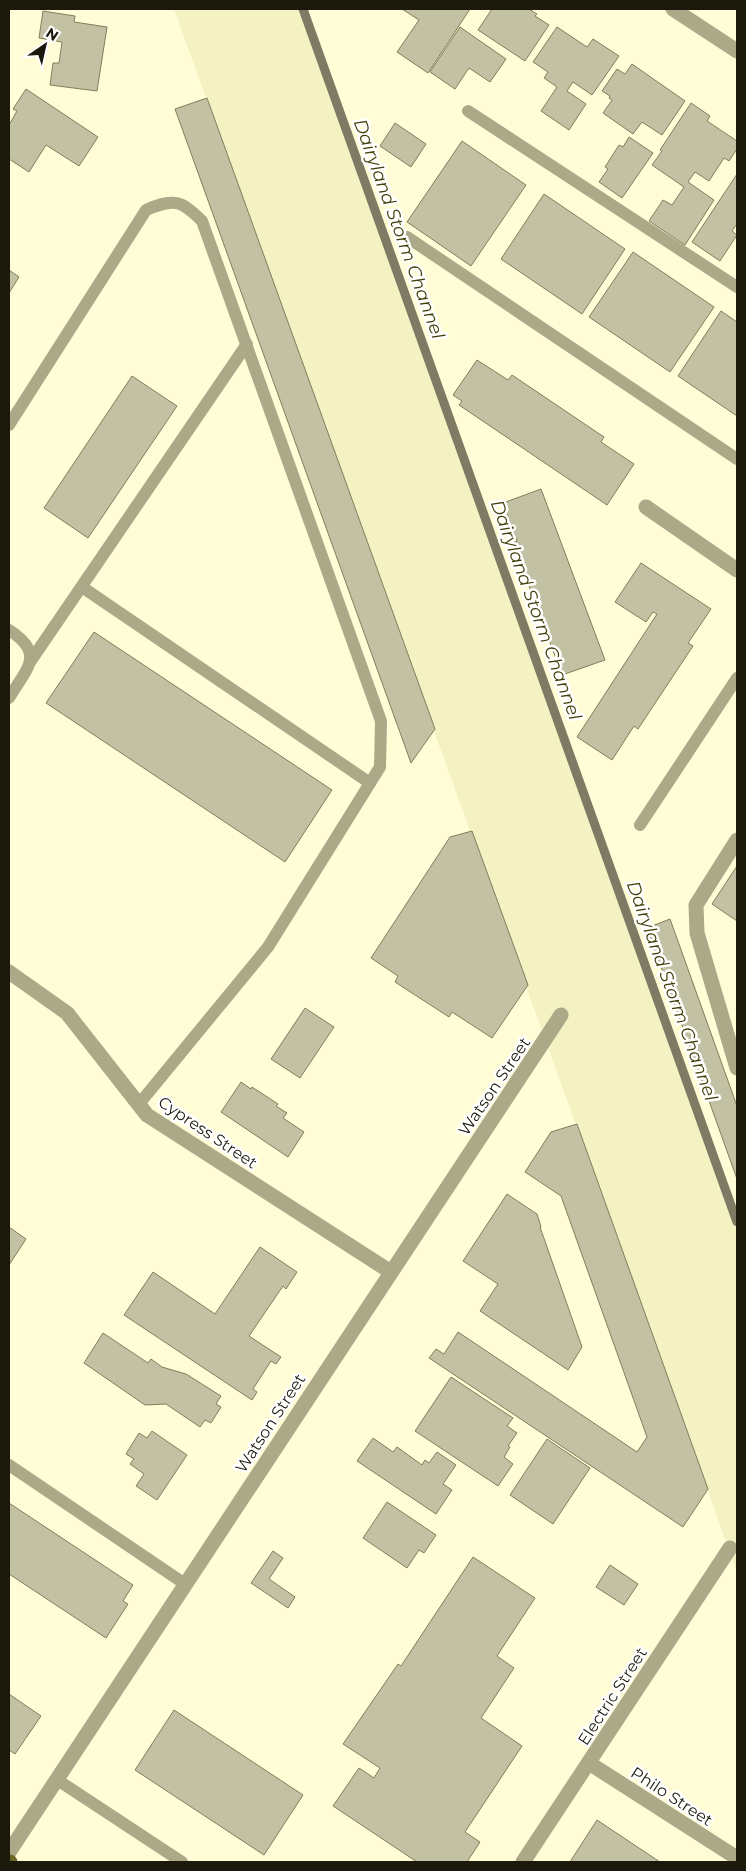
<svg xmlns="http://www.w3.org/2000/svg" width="746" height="1871" viewBox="0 0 746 1871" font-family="Montserrat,sans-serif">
	<rect width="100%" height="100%" fill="#fffcd6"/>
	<!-- built -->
	<polygon fill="#f4f1c3" points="174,9 299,9 737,1232 737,1572"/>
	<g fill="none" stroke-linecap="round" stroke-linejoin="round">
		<!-- stream -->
		<polyline stroke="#7d7b63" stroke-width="9" points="303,9 737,1222"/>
	</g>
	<!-- building -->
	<g fill="#c3c1a3" stroke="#817e5c">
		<polygon points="402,9 470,9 428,73 397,52 419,20"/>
		<polygon points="492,9 529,9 537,14 535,16 549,25 525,61 478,30"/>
		<polygon points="43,11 75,16 74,22 107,27 97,91 50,85 53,63 59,63 62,42 39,38"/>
		<polygon points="460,27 506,59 490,82 469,68 455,89 430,72"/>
		<polygon points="557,27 587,47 593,39 619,56 592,95 573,82 567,91 586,104 569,130 541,111 557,87 544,78 548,72 533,62"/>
		<polygon points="632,64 685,101 662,135 642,122 633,134 603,113 612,100 609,98 610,96 602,91 617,69 625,74"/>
		<polygon points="26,89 98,137 79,166 46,145 29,172 9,159 9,125 17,111 13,109"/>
		<polygon points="207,98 435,729 411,763 175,109"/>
		<polygon points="691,103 710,116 707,121 737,141 737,149 729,161 724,158 709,181 695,172 688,182 714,200 685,245 649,221 663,200 672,205 684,187 652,165 662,151 660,150"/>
		<polygon points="395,123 426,144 411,167 380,146"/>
		<polygon points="629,137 653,153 622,198 599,182 608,169 605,167 619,145 623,147"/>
		<polygon points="462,141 526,185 471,266 407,222"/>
		<polygon points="737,174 737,226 736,225 732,231 737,235 720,261 692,242"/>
		<polygon points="544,194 625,249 582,314 501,259"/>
		<polygon points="633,252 714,307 670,372 589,317"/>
		<polygon points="9,270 19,277 9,293"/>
		<polygon points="721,311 737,322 737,416 678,376"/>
		<polygon points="477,360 508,380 512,375 604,437 601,442 634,464 607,505 459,405 462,401 453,395"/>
		<polygon points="132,376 177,406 88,538 44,508"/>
		<polygon points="541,489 605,660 562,675 513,543 517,541 503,503"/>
		<polygon points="641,563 711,609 688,643 693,646 638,729 634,726 612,760 577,737 657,614 653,612 646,622 615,602"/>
		<polygon points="94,632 332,790 285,862 46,703"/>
		<polygon points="472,831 528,985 492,1038 452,1012 449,1017 395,982 398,976 371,958 450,837"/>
		<polygon points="737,866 737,921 712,904"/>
		<polygon points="670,919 737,1106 737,1179 647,928"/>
		<polygon points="305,1008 334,1027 300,1078 271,1059"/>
		<polygon points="241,1082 251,1089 252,1087 278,1104 276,1106 287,1113 283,1118 304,1132 288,1157 221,1112"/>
		<polygon points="577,1124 708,1489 683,1527 429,1358 436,1349 444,1354 458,1332 637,1452 647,1437 561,1196 525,1172 551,1132"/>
		<polygon points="507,1194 537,1214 541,1227 540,1227 582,1347 568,1370 480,1311 498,1284 463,1261"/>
		<polygon points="9,1227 26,1239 9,1265"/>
		<polygon points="260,1247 297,1272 286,1289 283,1286 249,1336 281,1357 276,1364 271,1361 253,1389 257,1392 252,1400 124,1315 153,1272 215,1314"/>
		<polygon points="103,1333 148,1363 151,1359 162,1367 186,1374 221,1396 216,1404 221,1407 211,1423 205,1420 200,1427 166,1404 145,1405 84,1363"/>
		<polygon points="451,1377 513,1418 507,1426 517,1433 508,1446 510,1447 504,1457 513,1464 498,1486 415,1431"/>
		<polygon points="152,1431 187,1455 157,1500 136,1486 144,1474 130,1464 134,1459 126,1454 139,1433 147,1438"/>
		<polygon points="373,1438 393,1452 397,1447 422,1465 425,1460 429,1463 437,1452 456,1465 443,1484 452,1490 436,1514 357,1461"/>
		<polygon points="547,1439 590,1468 553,1524 510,1495"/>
		<polygon points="387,1502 436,1535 424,1553 419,1550 407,1568 363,1538"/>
		<polygon points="9,1503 133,1585 123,1601 128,1604 106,1638 9,1574"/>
		<polygon points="273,1551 283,1558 269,1579 295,1597 288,1608 251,1583"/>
		<polygon points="473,1557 535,1598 497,1656 514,1668 481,1718 522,1746 465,1832 480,1842 467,1862 417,1862 333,1806 359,1768 374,1778 380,1768 343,1744 398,1664 401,1666"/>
		<polygon points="610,1565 638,1584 624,1605 596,1587"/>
		<polygon points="9,1694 41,1716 15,1754 9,1750"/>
		<polygon points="174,1710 303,1795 264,1855 135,1770"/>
		<polygon points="597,1820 660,1862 570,1862"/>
	</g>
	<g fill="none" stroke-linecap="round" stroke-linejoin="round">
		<!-- lane -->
		<g stroke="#aba988" stroke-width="12">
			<polyline points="468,111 737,287"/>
			<polyline points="407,237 737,459"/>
			<path d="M 9,425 L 146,210 C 174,198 181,200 202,221 L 381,721 L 380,767 L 268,947 L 139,1104"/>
			<polyline points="82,587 370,783"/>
			<path d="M 9,630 C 46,654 27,668 9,698"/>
			<polyline points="30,662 247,344"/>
			<polyline points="640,825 737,678"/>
			<polyline points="9,1465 185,1584"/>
			<polyline points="56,1779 182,1862"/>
		</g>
		<!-- street -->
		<g stroke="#aba988" stroke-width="15">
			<polyline points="673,9 737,51"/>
			<polyline points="646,507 737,570"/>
			<polyline points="737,840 696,905 697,933 737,1068"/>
			<polyline points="9,972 67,1013 147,1115 391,1272"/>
			<polyline points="589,1763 737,1858"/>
			<polyline points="9,1852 561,1015"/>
			<polyline points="523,1862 730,1548"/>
		</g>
		<!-- primary -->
		<polyline stroke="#6c6625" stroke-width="15" points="9,1862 10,1862"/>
	</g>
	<g text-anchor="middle" stroke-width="5" stroke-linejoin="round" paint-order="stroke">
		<!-- street labels -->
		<g font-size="16" fill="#1b190c" stroke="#fff">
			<text transform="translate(494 1086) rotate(-56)" y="6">Watson Street</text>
			<text transform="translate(208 1132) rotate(34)" y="6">Cypress Street</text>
			<text transform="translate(270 1423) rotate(-57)" y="6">Watson Street</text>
			<text transform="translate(612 1696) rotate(-57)" y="6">Electric Street</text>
			<text transform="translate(672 1796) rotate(33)" y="6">Philo Street</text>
		</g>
		<!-- water labels -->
		<g font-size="18" font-style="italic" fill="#423e07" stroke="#fff">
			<text transform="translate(399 229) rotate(70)" y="6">Dairyland Storm Channel</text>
			<text transform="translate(536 610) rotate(70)" y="6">Dairyland Storm Channel</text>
			<text transform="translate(672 991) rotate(70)" y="6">Dairyland Storm Channel</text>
		</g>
	</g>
	<!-- border -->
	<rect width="746" height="1871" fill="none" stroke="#1b190c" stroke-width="20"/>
	<!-- north arrow -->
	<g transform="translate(45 45) rotate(34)" stroke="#ffffff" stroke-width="4" paint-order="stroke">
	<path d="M0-4L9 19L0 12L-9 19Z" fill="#1b190c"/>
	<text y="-8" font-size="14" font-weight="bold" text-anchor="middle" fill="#1b190c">N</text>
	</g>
</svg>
